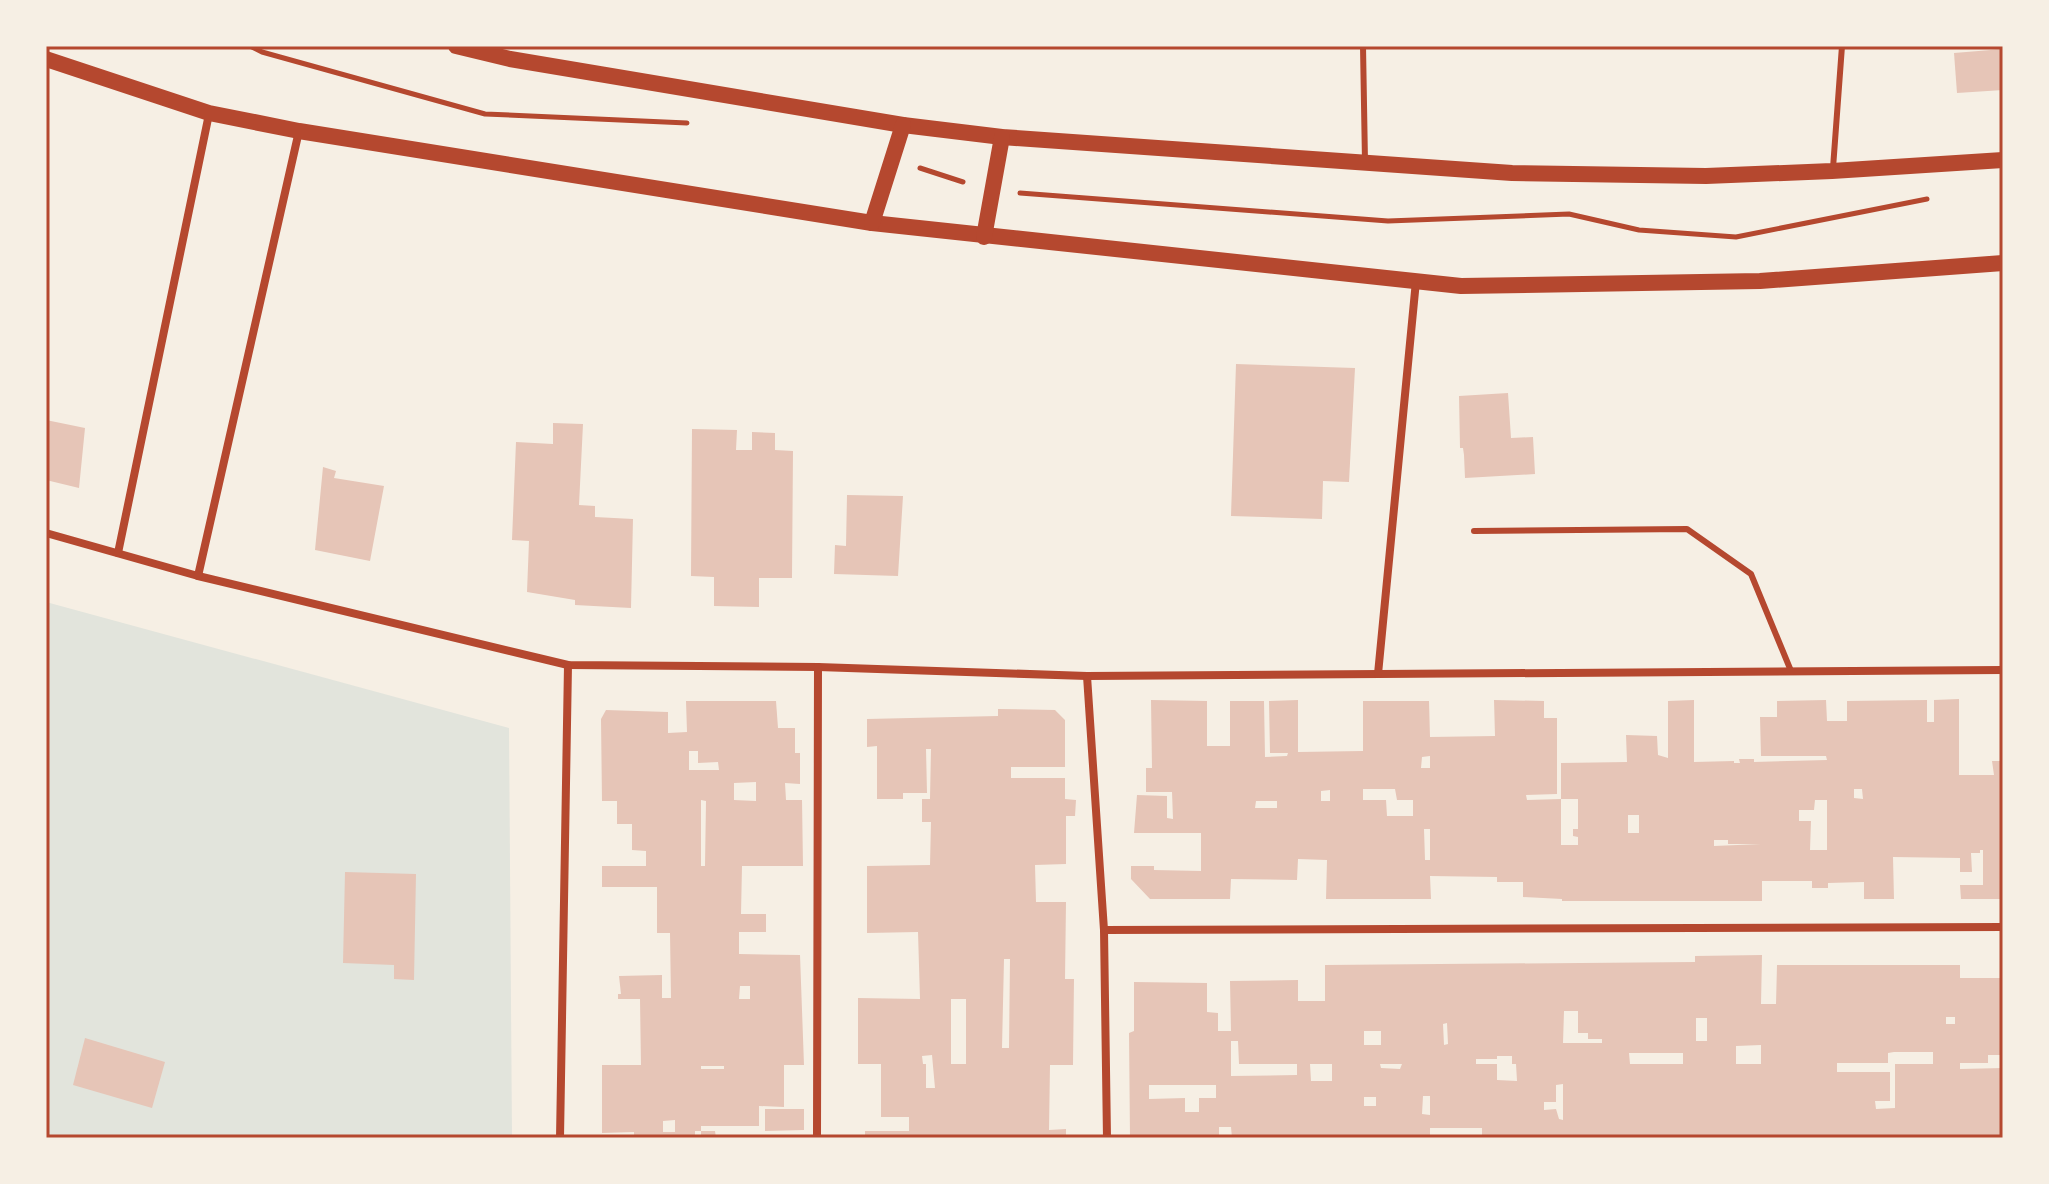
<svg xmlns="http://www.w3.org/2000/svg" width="2049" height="1184" viewBox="0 0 2049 1184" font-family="Commissioner,sans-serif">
	<rect width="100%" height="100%" fill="#f6efe4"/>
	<!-- green -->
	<polygon fill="#e2e4dc" points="46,602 509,728 512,1138 46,1138"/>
	<!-- building -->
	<g fill="#e6c5b7" fill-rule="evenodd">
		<polygon points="2003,49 2003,90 1957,93 1954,53"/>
		<polygon points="1236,364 1355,368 1349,482 1323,481 1322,519 1231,516"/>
		<polygon points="1508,393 1511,438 1533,437 1535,474 1465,478 1464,455 1463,448 1460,448 1459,396"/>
		<polygon points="46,420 85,428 79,488 46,480"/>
		<polygon points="553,423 583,424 579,505 595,506 595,517 633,519 631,608 575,605 575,600 527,592 529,541 512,540 516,442 553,444"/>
		<polygon points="692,429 737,430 736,450 752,450 752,432 775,433 775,450 793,451 792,578 759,578 759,607 714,606 714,577 691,576"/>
		<polygon points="323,467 336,471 334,478 384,486 370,561 315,550"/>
		<polygon points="847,495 903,496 898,576 834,574 835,545 846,546"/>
		<path d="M 1959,699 L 1959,775 L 1994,775 L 1992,761 L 2003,761 L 2003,827 L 2000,827 L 2003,831 L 2003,899 L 1961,899 L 1960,885 L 1983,885 L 1983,850 L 1980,850 L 1980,853 L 1971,853 L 1972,872 L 1960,872 L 1960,858 L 1893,857 L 1894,899 L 1864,899 L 1864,882 L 1828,883 L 1828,888 L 1812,888 L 1812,881 L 1762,881 L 1762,901 L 1562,901 L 1562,899 L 1523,897 L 1523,882 L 1497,882 L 1497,877 L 1430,876 L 1431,899 L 1326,899 L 1327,860 L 1298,859 L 1297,880 L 1231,879 L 1230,899 L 1150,899 L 1131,879 L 1131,866 L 1154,866 L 1154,870 L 1201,871 L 1201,833 L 1134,833 L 1137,795 L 1167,796 L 1167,818 L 1173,819 L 1172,792 L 1146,792 L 1146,768 L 1152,768 L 1151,700 L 1207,701 L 1207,746 L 1230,746 L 1230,701 L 1264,701 L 1265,757 L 1287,756 L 1288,753 L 1270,753 L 1269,701 L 1298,700 L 1298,752 L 1363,751 L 1363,701 L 1429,701 L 1430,737 L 1495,736 L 1494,700 L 1544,701 L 1544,718 L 1557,718 L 1557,794 L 1526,795 L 1527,800 L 1561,799 L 1561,845 L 1578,845 L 1578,837 L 1573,836 L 1573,829 L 1578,829 L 1578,799 L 1561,799 L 1561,763 L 1627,762 L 1626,735 L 1657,736 L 1658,755 L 1668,758 L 1668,701 L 1694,700 L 1694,762 L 1734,761 L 1734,763 L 1740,763 L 1739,759 L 1754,759 L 1754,762 L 1827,760 L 1826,756 L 1761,756 L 1760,717 L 1777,717 L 1777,701 L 1826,700 L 1827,721 L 1847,721 L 1847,701 L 1927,700 L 1927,722 L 1934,722 L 1934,700 ZM 1430,756 L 1430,768 L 1421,768 L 1422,757 ZM 1363,789 L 1395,789 L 1397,800 L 1413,800 L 1413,816 L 1387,816 L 1386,800 L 1363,800 ZM 1854,789 L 1862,789 L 1863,799 L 1854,798 ZM 1330,790 L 1330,801 L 1321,801 L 1321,791 ZM 1815,800 L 1827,800 L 1827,850 L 1810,850 L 1811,821 L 1799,821 L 1799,810 L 1814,810 ZM 1256,801 L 1277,801 L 1277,808 L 1255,808 ZM 1628,815 L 1639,815 L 1639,833 L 1628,833 ZM 1424,829 L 1430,829 L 1430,860 L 1425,860 ZM 1714,840 L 1728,840 L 1728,844 L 1761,844 L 1714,846 Z"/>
		<path d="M 686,701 L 776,701 L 778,728 L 795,728 L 795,753 L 800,753 L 800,784 L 785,783 L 786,800 L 802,800 L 803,866 L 742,866 L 741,914 L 766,914 L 766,932 L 739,932 L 739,954 L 800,955 L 804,1065 L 784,1065 L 784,1107 L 759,1106 L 759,1126 L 701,1126 L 701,1131 L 715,1131 L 716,1138 L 701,1138 L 701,1131 L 695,1131 L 695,1138 L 634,1138 L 634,1132 L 602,1133 L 602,1065 L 641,1065 L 640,999 L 618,999 L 618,994 L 621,994 L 619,976 L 662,975 L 662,998 L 671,998 L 670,933 L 657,933 L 657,887 L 602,887 L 602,866 L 646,866 L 646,851 L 632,850 L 632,824 L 617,824 L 617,801 L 602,801 L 601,719 L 606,710 L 668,712 L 668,733 L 687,732 ZM 689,751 L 698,751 L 698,763 L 718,762 L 719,770 L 689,770 ZM 756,782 L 756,801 L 734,800 L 734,783 ZM 701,800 L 706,801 L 705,866 L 701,866 ZM 740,986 L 750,986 L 750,999 L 739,999 ZM 701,1066 L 724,1066 L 724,1069 L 701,1069 ZM 675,1120 L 675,1132 L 663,1132 L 663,1121 Z"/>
		<path d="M 998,709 L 1055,710 L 1065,720 L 1065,767 L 1011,767 L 1011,778 L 1065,778 L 1065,799 L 1076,800 L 1075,816 L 1066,816 L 1066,864 L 1035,865 L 1036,902 L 1066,902 L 1065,979 L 1074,979 L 1073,1065 L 1050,1065 L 1049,1130 L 1066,1129 L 1066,1138 L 865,1138 L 865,1131 L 909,1131 L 909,1117 L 881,1117 L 881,1064 L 858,1064 L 858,998 L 920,999 L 918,932 L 867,933 L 867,866 L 930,865 L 931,822 L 922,822 L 922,799 L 930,799 L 931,749 L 926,749 L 927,793 L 903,793 L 903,799 L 877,799 L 877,746 L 867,747 L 867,719 L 998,716 ZM 1004,959 L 1010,959 L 1009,1048 L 1002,1048 ZM 951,999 L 966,999 L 966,1064 L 951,1064 ZM 932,1055 L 935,1088 L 926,1088 L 926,1064 L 923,1064 L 922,1056 Z"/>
		<polygon points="345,872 416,874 414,980 394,979 394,965 343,963"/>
		<path d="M 1762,955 L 1761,1004 L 1776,1004 L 1777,965 L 1960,965 L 1960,978 L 2003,978 L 2003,1055 L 1988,1055 L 1988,1063 L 1960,1063 L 1960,1069 L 2003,1068 L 2003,1138 L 1696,1138 L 1696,1135 L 1629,1135 L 1629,1138 L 1482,1138 L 1482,1128 L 1430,1128 L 1430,1138 L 1232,1138 L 1231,1127 L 1219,1127 L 1219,1138 L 1130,1138 L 1129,1033 L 1134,1031 L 1134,982 L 1207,983 L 1207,1012 L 1218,1013 L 1218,1031 L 1231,1031 L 1230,981 L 1298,980 L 1298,1001 L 1325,1001 L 1325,965 L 1695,962 L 1695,956 ZM 1564,1011 L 1578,1011 L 1578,1033 L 1588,1033 L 1588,1039 L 1602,1039 L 1602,1043 L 1563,1043 ZM 1946,1017 L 1955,1017 L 1955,1024 L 1946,1024 ZM 1696,1018 L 1707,1018 L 1707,1041 L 1696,1041 ZM 1447,1023 L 1448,1044 L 1444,1045 L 1443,1024 ZM 1364,1031 L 1381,1031 L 1381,1045 L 1364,1045 ZM 1231,1041 L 1238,1041 L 1239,1064 L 1297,1064 L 1297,1075 L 1231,1076 ZM 1761,1045 L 1761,1064 L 1736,1064 L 1736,1046 ZM 1894,1052 L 1933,1052 L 1933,1064 L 1895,1064 L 1895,1108 L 1876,1109 L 1875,1101 L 1890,1101 L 1890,1072 L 1837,1072 L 1837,1063 L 1888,1063 L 1888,1053 ZM 1629,1053 L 1683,1053 L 1683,1064 L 1630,1064 ZM 1497,1056 L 1512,1056 L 1512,1064 L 1516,1064 L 1517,1081 L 1497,1080 L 1497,1064 L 1476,1064 L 1476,1059 L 1497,1059 ZM 1310,1064 L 1332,1064 L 1332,1081 L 1311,1081 ZM 1380,1064 L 1402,1064 L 1400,1069 L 1381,1068 ZM 1563,1084 L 1563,1120 L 1559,1119 L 1556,1109 L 1544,1110 L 1544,1102 L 1556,1102 L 1556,1085 ZM 1149,1085 L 1216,1085 L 1216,1098 L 1199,1098 L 1199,1112 L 1185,1112 L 1185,1098 L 1149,1099 ZM 1423,1096 L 1430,1096 L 1430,1115 L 1422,1114 ZM 1364,1097 L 1376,1097 L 1376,1106 L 1364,1106 Z"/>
		<polygon points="85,1038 165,1062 152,1108 73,1085"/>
		<polygon points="765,1109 804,1109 804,1130 765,1131"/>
	</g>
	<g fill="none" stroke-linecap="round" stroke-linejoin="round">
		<!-- path -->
		<g stroke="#b5482f" stroke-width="5">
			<polyline points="250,46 262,52 485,114 687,123"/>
			<polyline points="920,168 963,182"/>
			<polyline points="1020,193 1388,221 1569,214 1639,230 1736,237 1927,199"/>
		</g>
		<!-- service -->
		<g stroke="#b5482f" stroke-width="6">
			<polyline points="1363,46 1365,162"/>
			<polyline points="1833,168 1842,46"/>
			<polyline points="1474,531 1687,529 1751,574 1791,671"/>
		</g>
		<!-- minor -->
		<g stroke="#b5482f" stroke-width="8">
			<polyline points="46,533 198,576 568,665 818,667 1087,676 2003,670"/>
			<polyline points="118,553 209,114"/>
			<polyline points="198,576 299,131"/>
			<polyline points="1378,674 1416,281"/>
			<polyline points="1087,676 1104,930 1107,1138"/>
			<polyline points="1104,930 2003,927"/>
			<polyline points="560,1138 568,665"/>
			<polyline points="817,1138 818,667"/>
		</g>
		<!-- secondary -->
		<g stroke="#b5482f" stroke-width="16">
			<polyline points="456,46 510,59 903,125 1002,137 1512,173 1706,176 1832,171 2003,160"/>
			<polyline points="46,59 209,113 299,131 872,223 1461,286 1760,281 2003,263"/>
			<polyline points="872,223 903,125"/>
			<polyline points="984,237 1002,137"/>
		</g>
	</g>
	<!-- border -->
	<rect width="2049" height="1184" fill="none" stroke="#f6efe4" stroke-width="96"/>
	<rect x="48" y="48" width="1953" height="1088" fill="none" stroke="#b5482f" stroke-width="3"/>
</svg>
